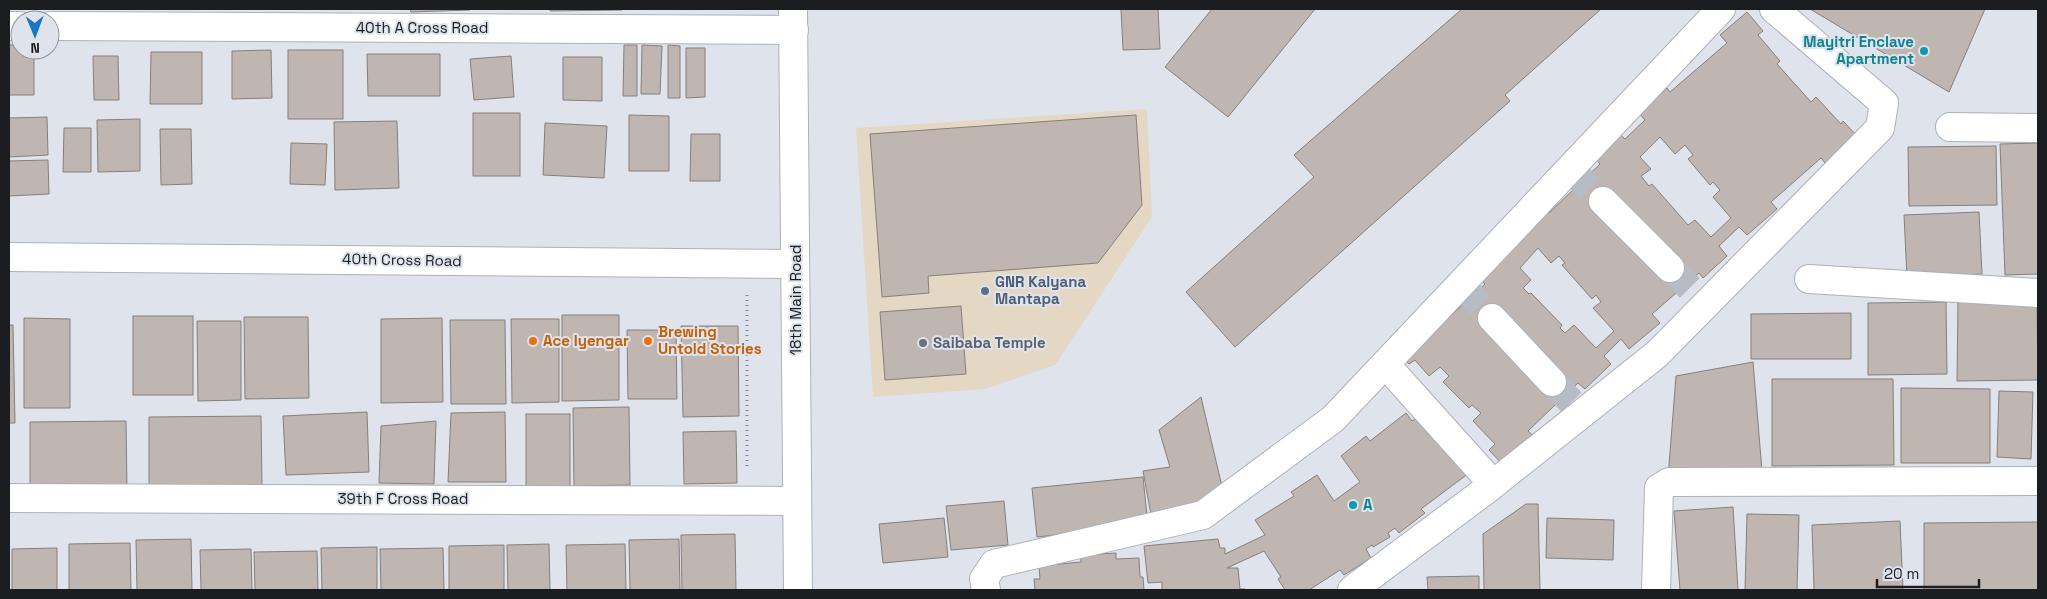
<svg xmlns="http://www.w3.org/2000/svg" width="2047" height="599" viewBox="0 0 2047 599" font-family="'Space Grotesk',sans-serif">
	<rect width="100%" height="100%" fill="#dee3ec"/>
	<!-- commercial -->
	<polygon fill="#e4d8c4" points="1147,109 1152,217 1055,365 986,389 873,397 856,128"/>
	<!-- building -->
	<g fill="#bfb6b1" stroke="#877f79" fill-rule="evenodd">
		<polygon points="410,9 470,9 470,10 411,12"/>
		<polygon points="550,9 622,9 622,10 550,11"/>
		<polygon points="1121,9 1158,9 1160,49 1123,50"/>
		<polygon points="1212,9 1315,9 1228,117 1165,67"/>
		<polygon points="1462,9 1601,9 1505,95 1510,101 1235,347 1186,292 1314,177 1294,155"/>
		<polygon points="1810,9 1985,9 1949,92"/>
		<path d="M 1747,12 L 1763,31 L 1758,35 L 1780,61 L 1777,64 L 1811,102 L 1816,97 L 1841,124 L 1843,121 L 1858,137 L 1826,164 L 1821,158 L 1771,202 L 1777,209 L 1747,235 L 1739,227 L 1719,246 L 1727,256 L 1703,278 L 1699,273 L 1652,314 L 1660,323 L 1629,349 L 1621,339 L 1604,356 L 1611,364 L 1585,389 L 1578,383 L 1528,431 L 1536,438 L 1505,467 L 1489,450 L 1495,444 L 1473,421 L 1481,413 L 1472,405 L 1469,408 L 1443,382 L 1449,376 L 1440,367 L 1429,376 L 1415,360 L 1409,364 L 1399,354 L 1432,333 L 1485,284 L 1476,274 L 1508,253 L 1527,234 L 1521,225 L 1543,204 L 1549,213 L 1600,164 L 1589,151 L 1615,129 L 1625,139 L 1645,120 L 1639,113 L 1667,88 L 1670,92 L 1727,43 L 1720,35 ZM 1660,137 L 1675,154 L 1685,145 L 1693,155 L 1688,159 L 1710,185 L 1713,182 L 1720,190 L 1713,197 L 1731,218 L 1711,237 L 1695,220 L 1688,225 L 1652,184 L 1649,186 L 1641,176 L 1651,169 L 1640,157 ZM 1538,248 L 1551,263 L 1559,256 L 1565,263 L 1562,265 L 1592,299 L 1596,295 L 1601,302 L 1593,308 L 1614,331 L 1596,348 L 1574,325 L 1565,333 L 1560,328 L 1562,325 L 1531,293 L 1529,294 L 1523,288 L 1531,280 L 1520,268 Z"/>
		<polygon points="9,45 20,45 20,50 34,50 34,95 9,95"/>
		<polygon points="624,45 637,45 637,96 623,96"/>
		<polygon points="642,45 662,46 660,94 641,94"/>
		<polygon points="668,45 680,46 680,98 668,98"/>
		<polygon points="686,48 705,48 705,97 686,98"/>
		<polygon points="271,50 272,98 232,99 232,51"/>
		<rect x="288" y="50" width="55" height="69"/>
		<polygon points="151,52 202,52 202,104 150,104"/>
		<polygon points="367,54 440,54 440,96 368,96"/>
		<polygon points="93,56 118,56 119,100 94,100"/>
		<polygon points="511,56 514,97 474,100 470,59"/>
		<polygon points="563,57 602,57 602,101 563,100"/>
		<rect x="473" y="113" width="47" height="63"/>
		<polygon points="629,115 669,116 669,171 629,171"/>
		<polygon points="1136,115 1142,205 1098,263 928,276 929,293 882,297 870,134"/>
		<polygon points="47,117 48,155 9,157 9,118"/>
		<polygon points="140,119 140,171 98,172 97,120"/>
		<polygon points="397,121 399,188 335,190 334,122"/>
		<polygon points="545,123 607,126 604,178 543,175"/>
		<polygon points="64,128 91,128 91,172 63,172"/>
		<polygon points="160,129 191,129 192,184 161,185"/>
		<polygon points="691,134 720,134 720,181 690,181"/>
		<polygon points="291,143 327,144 325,185 290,184"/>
		<polygon points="2038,143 2038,274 2005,275 2000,144"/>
		<polygon points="1996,146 1997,205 1909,206 1908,147"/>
		<polygon points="48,160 49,194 9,196 9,161"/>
		<polygon points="1979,212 1982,274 1907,278 1904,215"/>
		<polygon points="1946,302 1947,374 1868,375 1868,303"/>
		<polygon points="1958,302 2037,302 2038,380 1957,381"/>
		<polygon points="961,306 966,374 885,380 880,312"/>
		<polygon points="1851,313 1851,359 1751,359 1751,314"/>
		<polygon points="562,315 619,315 619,400 562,401"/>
		<rect x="133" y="316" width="60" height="79"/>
		<polygon points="244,317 308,317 309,398 245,399"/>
		<polygon points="24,318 70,319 70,408 24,408"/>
		<polygon points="442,318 443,402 381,403 381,319"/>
		<polygon points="511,319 559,319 559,402 512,403"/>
		<polygon points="450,320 505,320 506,404 451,404"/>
		<polygon points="197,321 241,321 241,400 198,401"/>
		<polygon points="9,325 13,325 15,423 9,423"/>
		<polygon points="681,326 738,326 739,416 683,417"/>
		<polygon points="627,330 676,330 677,399 628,399"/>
		<polygon points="1753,362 1762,471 1668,478 1676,376"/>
		<polygon points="1772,379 1893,379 1894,465 1772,466"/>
		<polygon points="1901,388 1990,389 1990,463 1901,463"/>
		<polygon points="1999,391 2033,392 2031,459 1997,457"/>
		<polygon points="1201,397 1223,491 1187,513 1152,520 1143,471 1170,467 1159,430"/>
		<polygon points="629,407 630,485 574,486 573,408"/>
		<polygon points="367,412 369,472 286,475 283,416"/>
		<polygon points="505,412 506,482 448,482 451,413"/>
		<polygon points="1406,413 1412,421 1416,418 1429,435 1434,432 1469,473 1421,509 1425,513 1399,533 1395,528 1388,533 1390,537 1373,547 1372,545 1366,549 1371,558 1344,575 1340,570 1309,590 1285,590 1278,579 1281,577 1264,551 1227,568 1238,568 1240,589 1245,589 1246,590 1162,590 1162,582 1148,583 1144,546 1218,539 1220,548 1225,548 1225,554 1265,535 1255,520 1294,496 1291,492 1317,475 1334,501 1360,482 1341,456 1366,436 1370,441"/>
		<rect x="526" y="414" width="44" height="74"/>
		<polygon points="261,416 262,487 149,488 149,417"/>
		<polygon points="126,421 127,489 30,490 30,422"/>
		<polygon points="436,421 434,484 379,483 381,426"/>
		<polygon points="736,431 737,483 684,484 683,432"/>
		<polygon points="1143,477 1148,525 1037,537 1032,488"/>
		<polygon points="1004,501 1008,545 951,550 946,506"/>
		<polygon points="1526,504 1538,504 1540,590 1484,590 1483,534"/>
		<polygon points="1733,507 1738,590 1680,590 1674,511"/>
		<polygon points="1747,514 1799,515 1797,590 1745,590"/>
		<polygon points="944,518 948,557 883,563 879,524"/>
		<polygon points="1547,518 1614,520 1613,560 1546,558"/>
		<polygon points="1900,521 1903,590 1814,590 1812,525"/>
		<polygon points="2038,522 2038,590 1924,590 1924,523"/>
		<polygon points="735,534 736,590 682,590 681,535"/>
		<polygon points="191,539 192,590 137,590 136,540"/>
		<polygon points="679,539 680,590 630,590 629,540"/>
		<polygon points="130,543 131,590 69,590 69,544"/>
		<polygon points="549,544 550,590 508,590 507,545"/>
		<polygon points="625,544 626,590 567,590 566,545"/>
		<polygon points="504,545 504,590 449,590 449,546"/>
		<polygon points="377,547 377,590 322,590 321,548"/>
		<polygon points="57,548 57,590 12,590 12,549"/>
		<polygon points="443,548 444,590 381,590 380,549"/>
		<polygon points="251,549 252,590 201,590 200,550"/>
		<polygon points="317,551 318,590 255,590 254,552"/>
		<polygon points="1116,553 1116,559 1139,558 1140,577 1143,577 1144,590 1035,590 1034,579 1040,579 1039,566 1081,562 1081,555"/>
		<polygon points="1479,576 1479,590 1428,590 1427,577"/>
	</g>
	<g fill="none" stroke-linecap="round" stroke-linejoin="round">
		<!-- street-tunnel -->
		<g stroke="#b7bbc3" stroke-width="28" stroke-dasharray="28 14" stroke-linecap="butt">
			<polyline points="1570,169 1603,201"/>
			<polyline points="1670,268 1706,304"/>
			<polyline points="1461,285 1492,318"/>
			<polyline points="1552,382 1582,413"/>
		</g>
		<!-- street casing -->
		<g stroke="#acb1ba" stroke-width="30">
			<g id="street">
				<polyline points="9,26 20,26"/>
				<polyline points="50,26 794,30"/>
				<polyline points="1950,127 2038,128"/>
				<polyline points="1603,201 1670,268"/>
				<polyline points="9,257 795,264"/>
				<polyline points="1809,279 2038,293"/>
				<polyline points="1492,318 1552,382"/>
				<polyline points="1386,365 1493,484"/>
				<polyline points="9,498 797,501"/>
				<polyline points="986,590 984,579 994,564 1203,515 1333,419 1721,9"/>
				<polyline points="1352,590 1486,490 1657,354 1880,128 1884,103 1774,9"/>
				<polyline points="1656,590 1659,488 1669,482 2038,481"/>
			</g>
		</g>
		<!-- secondary casing -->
		<g stroke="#acb1ba" stroke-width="30">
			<polyline id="secondary" points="793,9 798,590"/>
		</g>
		<!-- path -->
		<polyline stroke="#84878d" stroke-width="3" stroke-dasharray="1 4" stroke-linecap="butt" points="747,295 747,469"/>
		<!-- street -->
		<use href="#street" stroke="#fff" stroke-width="28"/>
		<!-- secondary -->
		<use href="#secondary" stroke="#fff" stroke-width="28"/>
	</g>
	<!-- markers -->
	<g fill="#0f9aa8" stroke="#dee3ec" stroke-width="2">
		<circle cx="1924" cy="51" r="5"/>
		<circle cx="1353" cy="505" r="5"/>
	</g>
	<circle fill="#5c6f8a" stroke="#dee3ec" stroke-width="2" cx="985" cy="291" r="5"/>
	<g fill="#e8710a" stroke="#dee3ec" stroke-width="2">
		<circle cx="533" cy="341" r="5"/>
		<circle cx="648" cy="341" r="5"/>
	</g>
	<circle fill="#6b7280" stroke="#dee3ec" stroke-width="2" cx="923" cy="343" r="5"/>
	<g text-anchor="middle" stroke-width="4" stroke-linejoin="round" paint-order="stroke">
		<!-- street labels -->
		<g font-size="15" fill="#1c1d21" stroke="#dee3ec">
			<text x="422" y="33">40th A Cross Road</text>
			<text transform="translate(402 260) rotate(1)" y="5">40th Cross Road</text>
			<text transform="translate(796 300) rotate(-90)" y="5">18th Main Road</text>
			<text x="403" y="504">39th F Cross Road</text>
		</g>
		<!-- culture labels -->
		<g font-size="15" font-weight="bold" fill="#0d838f" stroke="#dee3ec" text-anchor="end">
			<text x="1914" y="47">Mayitri Enclave<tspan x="1914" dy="17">Apartment</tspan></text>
			<text x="1363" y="510" text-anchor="start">A</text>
		</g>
		<!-- service labels -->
		<g font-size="15" font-weight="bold" fill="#4e5e75" stroke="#dee3ec" text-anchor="start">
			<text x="995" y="287">GNR Kalyana<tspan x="995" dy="17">Mantapa</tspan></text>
		</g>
		<!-- food labels -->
		<g font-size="15" font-weight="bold" fill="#c56008" stroke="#dee3ec" text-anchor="start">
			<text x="658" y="337">Brewing<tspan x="658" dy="17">Untold Stories</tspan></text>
			<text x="543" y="346">Ace Iyengar</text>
		</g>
		<!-- worship labels -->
		<g font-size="15" font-weight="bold" fill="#5b616d" stroke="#dee3ec" text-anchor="start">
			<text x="933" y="348">Saibaba Temple</text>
		</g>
	</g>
	<!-- border -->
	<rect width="2047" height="599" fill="none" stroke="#1c1d21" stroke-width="20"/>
	<!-- north arrow -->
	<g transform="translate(35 35) rotate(179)"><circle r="24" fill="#dee3ec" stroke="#90949b"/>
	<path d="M0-4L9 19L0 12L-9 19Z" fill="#1b76c3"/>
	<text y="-8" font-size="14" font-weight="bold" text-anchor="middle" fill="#1c1d21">N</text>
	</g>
	<!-- scale -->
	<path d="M1877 579v8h102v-8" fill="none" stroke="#1c1d21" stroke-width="2.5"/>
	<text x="1884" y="579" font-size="15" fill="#1c1d21" stroke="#dee3ec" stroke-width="4" paint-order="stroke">20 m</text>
</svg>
